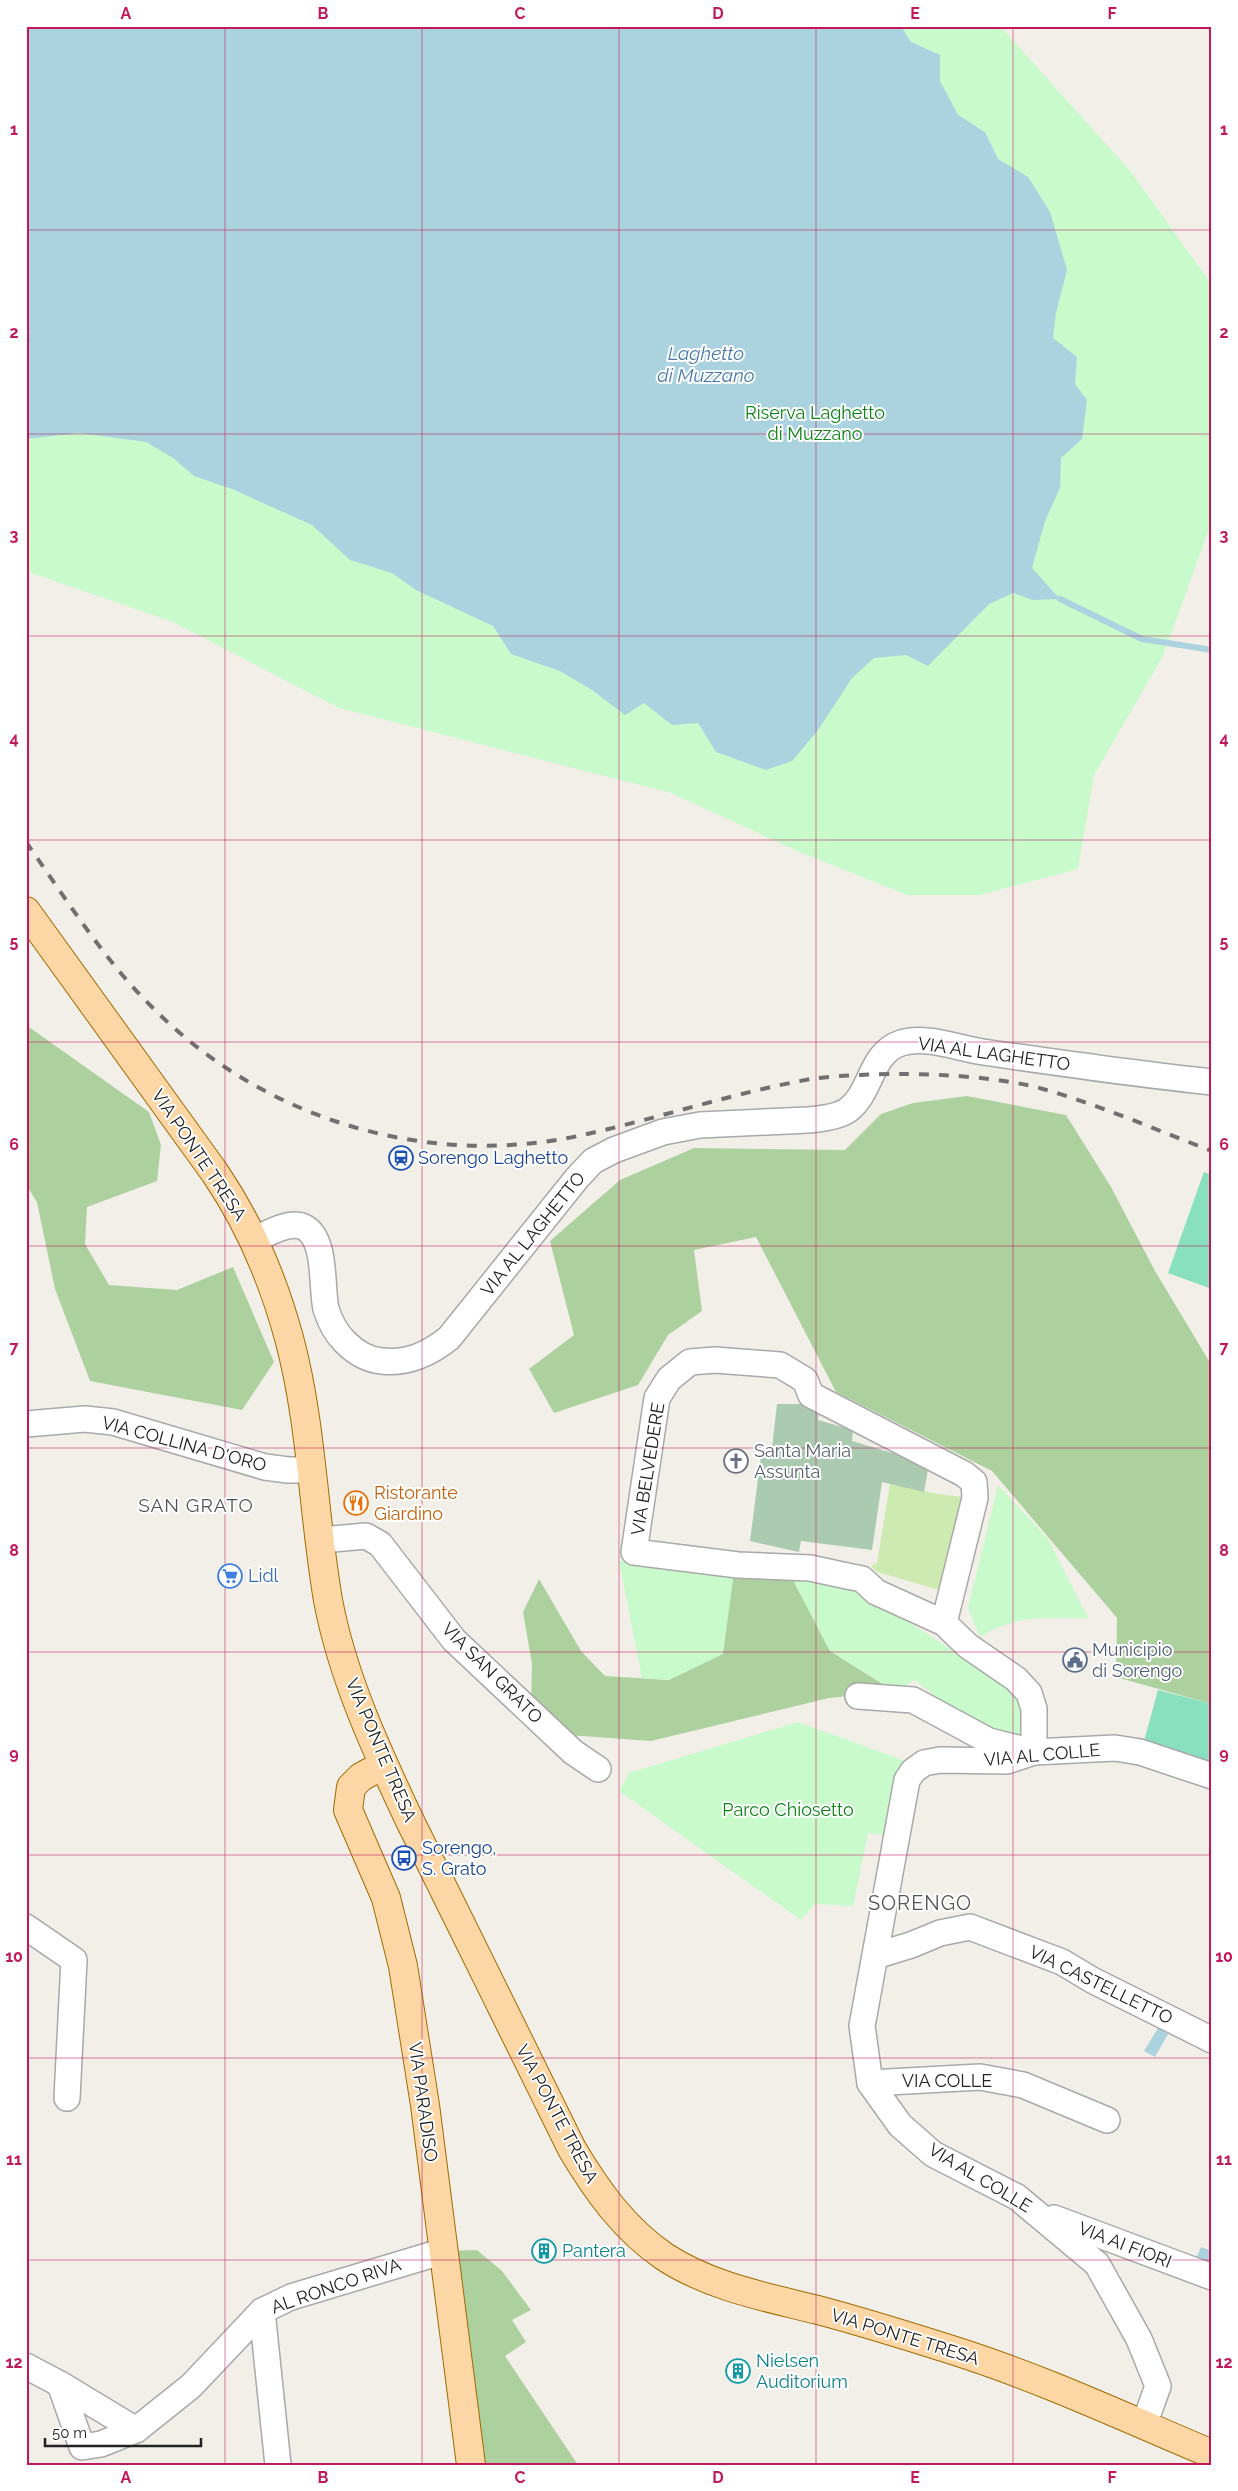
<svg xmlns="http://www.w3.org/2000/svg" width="1238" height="2491" viewBox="0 0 1238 2491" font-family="Raleway,sans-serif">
	<rect width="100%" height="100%" fill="#f2efe9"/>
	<!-- grass -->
	<path fill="#cdebb0" d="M 890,1483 C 917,1490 942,1496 969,1497 L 943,1591 L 877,1572 L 871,1566 L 877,1563 Z"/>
	<!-- forest -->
	<g fill="#add19e">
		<polygon points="26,1025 149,1112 161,1145 157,1181 87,1207 85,1244 109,1285 177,1290 233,1267 274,1362 242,1410 90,1381 55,1289 37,1202 26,1185"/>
		<polygon points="967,1096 1066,1115 1111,1187 1155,1271 1212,1366 1212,1704 1116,1677 1117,1618 992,1471 836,1392 756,1237 694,1250 702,1311 668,1335 638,1385 554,1413 529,1369 574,1335 550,1241 620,1180 694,1148 845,1150 881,1114 913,1103"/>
		<polygon points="734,1572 792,1578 830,1651 894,1691 829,1698 651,1741 568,1735 531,1706 532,1664 523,1612 539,1579 581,1651 605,1676 669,1680"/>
		<polygon points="477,2250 502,2271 531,2310 512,2320 526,2342 505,2356 578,2465 471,2465 444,2251"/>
	</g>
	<!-- cemetery -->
	<polygon fill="#aacbaf" points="777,1404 808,1404 819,1410 818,1420 853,1430 852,1441 929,1464 924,1492 882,1482 872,1550 801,1541 799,1552 750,1541 761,1456 771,1457"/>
	<!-- park -->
	<g fill="#c8facc">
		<polygon points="26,26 1000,26 1131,172 1212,285 1212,521 1163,656 1094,775 1078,869 980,895 907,895 797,851 671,793 339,708 173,622 26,571"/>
		<path d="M 998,1485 L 1048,1539 L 1088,1618 C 1044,1618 1019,1614 980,1637 L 968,1608 Z"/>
		<polygon points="619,1561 734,1572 723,1654 669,1680 642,1678"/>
		<path d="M 792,1578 L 851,1585 L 1011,1688 C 1024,1710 1027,1716 1018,1741 L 987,1737 L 915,1680 L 894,1691 L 830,1651 Z"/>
		<polygon points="798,1722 905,1761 888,1836 868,1833 853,1906 815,1904 801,1920 619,1791 629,1773"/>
	</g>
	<!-- pitch -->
	<g fill="#88e0be">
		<polygon points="1204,1172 1212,1175 1212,1289 1168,1273"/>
		<polygon points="1158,1690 1212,1704 1212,1763 1143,1745"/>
	</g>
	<!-- water -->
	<g fill="#aad3df">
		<polygon points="26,26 901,26 911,42 940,55 940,81 958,115 985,132 998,159 1028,177 1050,212 1067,270 1056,313 1053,338 1077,357 1075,384 1087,400 1082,439 1061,458 1060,488 1045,521 1032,568 1060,599 1033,600 1013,593 989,604 928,666 906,655 874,658 852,678 818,730 792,761 766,770 716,752 698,723 672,725 644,703 625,715 592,690 560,671 511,654 493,626 416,590 392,573 350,560 312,525 232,489 194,476 173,458 146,442 80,433 26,439"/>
		<polygon points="1158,2028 1168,2034 1155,2057 1144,2051"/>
		<polygon points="1201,2247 1212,2251 1212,2268 1195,2261"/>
	</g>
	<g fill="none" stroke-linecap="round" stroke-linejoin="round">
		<!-- stream -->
		<polyline stroke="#aad3df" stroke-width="6" points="1060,599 1142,639 1212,650"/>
		<!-- minor casing -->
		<g stroke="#a9a9a9" stroke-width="28">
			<g id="minor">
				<path d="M 253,1240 C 267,1234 289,1220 304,1227 C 327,1239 321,1287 326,1309 C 330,1322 336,1333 345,1342 C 355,1352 368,1360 382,1361 C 408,1364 429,1354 449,1338 L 577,1178 L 593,1161 L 614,1150 L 663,1132 L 700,1125 L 808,1120 C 821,1119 838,1117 848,1110 C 872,1092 870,1053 901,1043 C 926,1035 957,1048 983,1052 C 1059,1063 1135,1074 1212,1082"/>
				<polyline points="26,1424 85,1419 113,1422 265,1467 288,1470 311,1470"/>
				<polyline points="321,1540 366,1536 380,1544 454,1640 573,1752 598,1769"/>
				<polyline points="944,1623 876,1592 862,1579 847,1576 810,1568 738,1565 634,1552 657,1398 669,1379 690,1362 715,1360 780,1365 805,1380 811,1395 964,1474 974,1482 975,1498 944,1623 968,1646 1016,1679 1029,1693 1034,1709 1034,1752"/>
				<polyline points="858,1696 913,1700 989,1741 1034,1752"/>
				<polyline points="26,1927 74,1960 67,2098"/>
				<polyline points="875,1956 911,1945 940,1933 970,1927 1062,1962 1092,1980 1212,2040"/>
				<polyline points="870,2083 980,2077 1023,2085 1107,2120"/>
				<polyline points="1054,2218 1212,2277"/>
				<polyline points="26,2366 60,2384"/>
				<polyline points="1144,2425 1158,2386 1139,2339 1097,2264 1017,2197 933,2154 900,2125 870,2083 862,2026 907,1780 913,1771 924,1763 940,1760 1007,1761 1034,1752 1115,1748 1140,1752 1212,1776"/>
				<polyline points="136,2430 60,2384 82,2447 101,2444 136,2430 191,2386 262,2311"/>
				<polyline points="278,2465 262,2311 291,2297 444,2251"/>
			</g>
		</g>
		<!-- major casing -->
		<g stroke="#a06b00" stroke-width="30">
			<g id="major">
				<path d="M 26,911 L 215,1173 C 249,1223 273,1279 289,1338 C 312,1423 313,1513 328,1600 C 342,1676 376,1749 409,1819 L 572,2149 C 597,2191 624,2229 665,2257 C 711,2287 766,2297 818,2310 C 863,2322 908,2336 952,2350 C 1041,2378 1126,2418 1212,2454"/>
				<polyline points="383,1765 361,1777 351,1787 348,1810 386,1898 403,1966 425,2105 471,2465"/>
			</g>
		</g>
		<!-- minor -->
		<use href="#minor" stroke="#fff" stroke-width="25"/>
		<!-- major -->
		<use href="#major" stroke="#fcd6a4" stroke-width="28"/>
		<!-- rail -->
		<path stroke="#707070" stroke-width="4" stroke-dasharray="10 10" stroke-linecap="butt" d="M 26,842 C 67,900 105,962 156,1011 C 266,1120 427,1168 578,1136 C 657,1119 732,1093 811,1079 C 840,1075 875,1074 904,1074 C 944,1074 1005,1078 1043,1089 C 1100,1105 1156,1130 1212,1151"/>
	</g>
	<!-- grid -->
	<path fill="none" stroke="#c2185b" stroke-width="1" stroke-opacity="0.55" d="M 225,26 L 225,2465M 422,26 L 422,2465M 619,26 L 619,2465M 816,26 L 816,2465M 1013,26 L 1013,2465M 26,230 L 1212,230M 26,434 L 1212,434M 26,636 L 1212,636M 26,840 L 1212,840M 26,1042 L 1212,1042M 26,1246 L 1212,1246M 26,1448 L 1212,1448M 26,1652 L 1212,1652M 26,1855 L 1212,1855M 26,2058 L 1212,2058M 26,2260 L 1212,2260"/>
	<!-- icons -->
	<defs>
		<g id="station-ring" transform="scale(1.25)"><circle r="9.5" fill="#fff" stroke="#1a4fb4" stroke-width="1.5"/><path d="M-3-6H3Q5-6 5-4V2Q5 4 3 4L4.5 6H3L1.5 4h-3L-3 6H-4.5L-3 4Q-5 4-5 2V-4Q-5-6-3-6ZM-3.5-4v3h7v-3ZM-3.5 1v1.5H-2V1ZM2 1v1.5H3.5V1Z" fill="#1a4fb4"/></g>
		<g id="church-ring" transform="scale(1.25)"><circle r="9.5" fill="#fff" stroke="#6b7280" stroke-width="1.5"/><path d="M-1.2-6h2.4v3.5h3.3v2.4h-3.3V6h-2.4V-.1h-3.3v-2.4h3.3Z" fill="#6b7280"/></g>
		<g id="restaurant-ring" transform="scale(1.25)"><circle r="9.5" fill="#fff" stroke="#e8710a" stroke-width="1.5"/><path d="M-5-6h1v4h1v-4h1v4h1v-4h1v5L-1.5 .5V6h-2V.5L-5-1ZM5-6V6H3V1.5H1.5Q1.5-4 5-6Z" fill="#e8710a"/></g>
		<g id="supermarket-ring" transform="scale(1.25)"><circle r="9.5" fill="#fff" stroke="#3f7fe0" stroke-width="1.5"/><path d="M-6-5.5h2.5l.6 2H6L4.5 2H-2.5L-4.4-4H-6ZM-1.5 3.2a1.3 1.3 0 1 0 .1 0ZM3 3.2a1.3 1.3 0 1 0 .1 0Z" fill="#3f7fe0"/></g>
		<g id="civic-ring" transform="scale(1.25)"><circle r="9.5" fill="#fff" stroke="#5c6f8a" stroke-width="1.5"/><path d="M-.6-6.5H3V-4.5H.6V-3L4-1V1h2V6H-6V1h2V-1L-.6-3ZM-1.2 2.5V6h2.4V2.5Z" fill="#5c6f8a"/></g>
		<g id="bus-ring" transform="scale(1.25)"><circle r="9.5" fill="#fff" stroke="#1a4fb4" stroke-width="1.5"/><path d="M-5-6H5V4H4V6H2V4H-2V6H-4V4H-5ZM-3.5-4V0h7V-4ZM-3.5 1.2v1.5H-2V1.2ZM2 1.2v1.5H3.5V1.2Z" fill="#1a4fb4"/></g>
		<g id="building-ring" transform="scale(1.25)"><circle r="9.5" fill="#fff" stroke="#0f9aa8" stroke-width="1.5"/><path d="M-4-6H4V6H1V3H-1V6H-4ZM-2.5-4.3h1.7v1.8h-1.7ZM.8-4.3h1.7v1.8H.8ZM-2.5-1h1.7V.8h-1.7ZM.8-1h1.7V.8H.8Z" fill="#0f9aa8"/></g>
	</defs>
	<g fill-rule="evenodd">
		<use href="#station-ring" x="401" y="1158"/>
		<use href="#church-ring" x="736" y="1461"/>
		<use href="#restaurant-ring" x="356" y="1503"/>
		<use href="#supermarket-ring" x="230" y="1576"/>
		<use href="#civic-ring" x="1075" y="1660"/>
		<use href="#bus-ring" x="404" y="1858"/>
		<use href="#building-ring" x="544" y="2251"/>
		<use href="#building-ring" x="738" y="2371"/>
	</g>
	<g text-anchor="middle" stroke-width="4" stroke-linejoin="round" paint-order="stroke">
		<!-- park labels -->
		<g font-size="18" fill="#0c8416" stroke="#fff">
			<text x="815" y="419">Riserva Laghetto<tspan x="815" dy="21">di Muzzano</tspan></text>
			<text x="788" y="1816">Parco Chiosetto</text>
		</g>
		<!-- street labels -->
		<g font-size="18" fill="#222" stroke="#fff">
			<text transform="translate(994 1054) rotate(8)" y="6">VIA AL LAGHETTO</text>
			<text transform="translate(199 1155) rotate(56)" y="6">VIA PONTE TRESA</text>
			<text transform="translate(533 1234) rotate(-51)" y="6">VIA AL LAGHETTO</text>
			<text transform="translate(184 1444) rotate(15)" y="6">VIA COLLINA D'ORO</text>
			<text transform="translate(648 1469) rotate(-81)" y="6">VIA BELVEDERE</text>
			<text transform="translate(492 1673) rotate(45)" y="6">VIA SAN GRATO</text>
			<text transform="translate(381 1750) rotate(67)" y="6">VIA PONTE TRESA</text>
			<text transform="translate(1042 1755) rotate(-5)" y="6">VIA AL COLLE</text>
			<text transform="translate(1101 1985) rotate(26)" y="6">VIA CASTELLETTO</text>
			<text x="947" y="2087">VIA COLLE</text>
			<text transform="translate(423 2102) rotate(82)" y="6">VIA PARADISO</text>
			<text transform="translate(557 2114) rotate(62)" y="6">VIA PONTE TRESA</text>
			<text transform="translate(980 2178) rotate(31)" y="6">VIA AL COLLE</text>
			<text transform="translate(1125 2245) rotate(21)" y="6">VIA AI FIORI</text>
			<text transform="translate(336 2286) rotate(-19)" y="6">AL RONCO RIVA</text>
			<text transform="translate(905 2337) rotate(17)" y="6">VIA PONTE TRESA</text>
		</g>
		<!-- transit labels -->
		<g font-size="18" fill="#164399" stroke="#fff" text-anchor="start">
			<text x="418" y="1164">Sorengo Laghetto</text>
			<text x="422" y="1854">Sorengo,<tspan x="422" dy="21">S. Grato</tspan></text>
		</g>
		<!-- worship labels -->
		<g font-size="18" fill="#5b616d" stroke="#fff" text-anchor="start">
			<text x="754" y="1457">Santa Maria<tspan x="754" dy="21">Assunta</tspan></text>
		</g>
		<!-- food labels -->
		<g font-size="18" fill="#c56008" stroke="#fff" text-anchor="start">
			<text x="374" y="1499">Ristorante<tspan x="374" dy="21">Giardino</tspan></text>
		</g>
		<!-- shop labels -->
		<g font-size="18" fill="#366cbe" stroke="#fff" text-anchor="start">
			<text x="248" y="1582">Lidl</text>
		</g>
		<!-- service labels -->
		<g font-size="18" fill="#4e5e75" stroke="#fff" text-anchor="start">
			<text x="1092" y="1656">Municipio<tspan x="1092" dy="21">di Sorengo</tspan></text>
		</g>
		<!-- culture labels -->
		<g font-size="18" fill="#0d838f" stroke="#fff" text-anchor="start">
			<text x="562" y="2257">Pantera</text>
			<text x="756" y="2367">Nielsen<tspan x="756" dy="21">Auditorium</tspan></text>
		</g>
		<!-- water labels -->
		<g font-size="19" font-style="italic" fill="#4a7aab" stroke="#fff">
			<text x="706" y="360">Laghetto<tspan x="706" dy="22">di Muzzano</tspan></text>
		</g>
		<!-- neighbourhood labels -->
		<g font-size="19" letter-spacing="1" fill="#555" stroke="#fff">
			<text x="196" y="1512">SAN GRATO</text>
		</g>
		<!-- quarter labels -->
		<g font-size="20" letter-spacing="1" fill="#555" stroke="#fff">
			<text x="920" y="1910">SORENGO</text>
		</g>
	</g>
	<!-- border -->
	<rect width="1238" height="2491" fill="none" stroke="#ffffff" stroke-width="55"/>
	<!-- scale -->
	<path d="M45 2438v8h156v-8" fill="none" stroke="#222222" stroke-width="2.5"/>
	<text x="52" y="2438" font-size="15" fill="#222222" stroke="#ffffff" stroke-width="4" paint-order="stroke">50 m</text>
	<rect x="28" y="28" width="1182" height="2436" fill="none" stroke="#c2185b" stroke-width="2"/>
	<g font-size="16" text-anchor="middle" font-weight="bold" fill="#c2185b">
		<text x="126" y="19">A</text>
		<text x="323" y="19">B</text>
		<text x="520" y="19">C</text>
		<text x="718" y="19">D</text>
		<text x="915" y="19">E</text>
		<text x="1112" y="19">F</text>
		<text x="14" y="135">1</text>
		<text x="1224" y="135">1</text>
		<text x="14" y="338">2</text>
		<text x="1224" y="338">2</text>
		<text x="14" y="541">3</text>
		<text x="1224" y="541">3</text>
		<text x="14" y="744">4</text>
		<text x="1224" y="744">4</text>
		<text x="14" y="947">5</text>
		<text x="1224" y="947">5</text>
		<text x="14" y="1150">6</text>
		<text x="1224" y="1150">6</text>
		<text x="14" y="1353">7</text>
		<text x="1224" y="1353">7</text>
		<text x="14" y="1556">8</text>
		<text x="1224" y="1556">8</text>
		<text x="14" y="1759">9</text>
		<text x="1224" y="1759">9</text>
		<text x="14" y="1962">10</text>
		<text x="1224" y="1962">10</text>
		<text x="14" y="2165">11</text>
		<text x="1224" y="2165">11</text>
		<text x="14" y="2368">12</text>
		<text x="1224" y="2368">12</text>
		<text x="126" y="2483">A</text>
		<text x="323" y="2483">B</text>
		<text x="520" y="2483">C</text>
		<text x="718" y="2483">D</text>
		<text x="915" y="2483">E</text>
		<text x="1112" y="2483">F</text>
	</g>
</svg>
